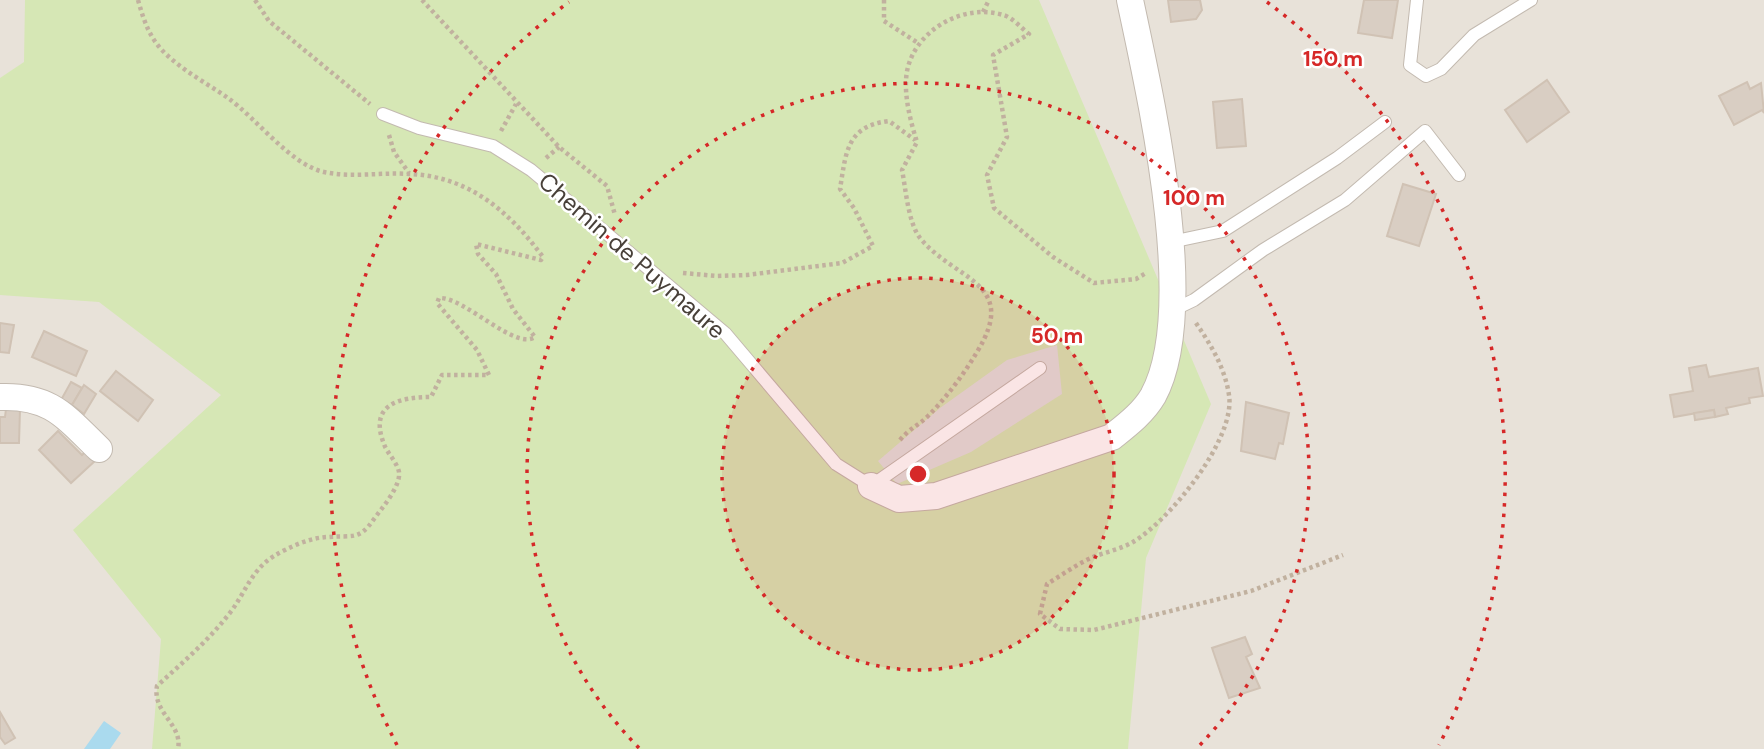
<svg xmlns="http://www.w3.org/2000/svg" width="1764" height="749" viewBox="0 0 1764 749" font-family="'DM Sans',sans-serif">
	<rect width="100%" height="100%" fill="#f4f0ea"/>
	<!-- residential -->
	<rect fill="#e8e2d9" x="0" y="0" width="1764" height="749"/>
	<!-- green -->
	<polygon fill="#d6e7b5" points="25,0 1039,0 1211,404 1146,558 1128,749 152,749 161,639 73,530 221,395 99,302 0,295 0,78 24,62"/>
	<!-- parking -->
	<polygon fill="#e3e1df" points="1057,345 1062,394 971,452 897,484 878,461 940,408 1007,360"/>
	<!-- water -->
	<polygon fill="#aadaee" points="104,721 121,733 110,749 84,749"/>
	<!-- building -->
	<g fill="#d9cec3" stroke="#d0c2b4" stroke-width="2">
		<polygon points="1168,0 1200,0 1202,10 1196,19 1171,22"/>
		<polygon points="1364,0 1398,0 1392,38 1358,33"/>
		<polygon points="1547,80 1569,112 1527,142 1505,110"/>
		<polygon points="1747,82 1750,89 1761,83 1764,113 1762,110 1734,125 1719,96"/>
		<polygon points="1242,99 1246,146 1217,148 1213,102"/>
		<polygon points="1403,184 1436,194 1419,246 1387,236"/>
		<polygon points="0,323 14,325 9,353 0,352"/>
		<polygon points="44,331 87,351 76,376 32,357"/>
		<polygon points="1706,365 1709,377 1758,368 1763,396 1749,398 1750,403 1726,408 1728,414 1715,417 1714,410 1674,417 1670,395 1693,391 1689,368"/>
		<polygon points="116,371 153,400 138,421 100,391"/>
		<polygon points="71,382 82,388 72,405 61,400"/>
		<polygon points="84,385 96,394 84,414 72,405"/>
		<polygon points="1246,402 1289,413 1283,444 1279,443 1275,459 1241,451"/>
		<polygon points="6,409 20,409 19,443 0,443 0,417 5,417"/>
		<polygon points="1714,410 1715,417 1695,420 1694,413"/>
		<polygon points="58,431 82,455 86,451 96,460 71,483 39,450"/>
		<polygon points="1245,637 1252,654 1246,657 1260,688 1229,698 1212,648"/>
		<polygon points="0,712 15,738 5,744 0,737"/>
	</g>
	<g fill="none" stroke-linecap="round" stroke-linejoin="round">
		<!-- lane casing -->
		<g stroke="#c3bab0" stroke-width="14">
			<g id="lane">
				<polyline points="1417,0 1410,65 1426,76 1441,69 1474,35 1531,0"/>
				<polyline points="383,114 419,128 493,146 531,170 725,333 836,464 871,486 1040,368"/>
				<polyline points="1171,242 1223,231 1337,158 1385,122"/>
				<polyline points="1171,311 1194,300 1263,250 1345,200 1425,131 1459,175"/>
			</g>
		</g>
		<!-- street casing -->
		<g stroke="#c3bab0" stroke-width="28">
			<g id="street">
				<path d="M 0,397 C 50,395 65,416 99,449"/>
				<path d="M 871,486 L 899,499 L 936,496 L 1112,437 C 1127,425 1143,413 1153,396 C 1200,310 1150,95 1130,0"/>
			</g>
		</g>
		<!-- path -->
		<g stroke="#c1b19f" stroke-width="4.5" stroke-dasharray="3.5 3.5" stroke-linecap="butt">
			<path d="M 138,0 C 144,21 150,40 167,55 C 185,72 208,84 228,98 C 256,118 291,165 324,172 C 352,178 380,172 409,174 C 468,176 509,211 543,257 L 541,260 L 476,244 L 478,254 L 496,274 L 513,309 L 535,337 C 515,351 465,297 439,298 L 437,303 L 477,350 L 489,375 L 442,375 L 431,397 C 400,397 368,404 384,444 C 387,453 397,462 399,472 C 401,486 382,508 374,519 C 359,541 352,535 329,537 C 311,537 289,547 274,556 C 251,570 245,594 229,614 C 208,641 182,663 157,686 C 152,713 183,724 178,749"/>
			<polyline points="255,0 269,21 370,104"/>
			<polyline points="422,0 559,147 607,186 615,215"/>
			<polyline points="884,0 884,21 918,43"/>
			<polyline points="983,12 989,0"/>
			<polyline points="501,131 516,104"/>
			<polyline points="389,135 394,152 409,173"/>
			<polyline points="546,158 559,147"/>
			<path d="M 683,273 L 717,276 L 747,275 L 842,263 L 873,246 L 854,208 L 840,189 C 846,153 846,126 889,121 L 915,140"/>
			<path d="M 1196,323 C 1211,345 1225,368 1229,395 C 1236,439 1169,521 1133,542 C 1121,549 1106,552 1093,557 C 1077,564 1062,575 1047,584 L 1040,614 L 1060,629 L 1094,630 L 1251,591 L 1343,555"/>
			<path d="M 900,440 C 911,427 918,426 928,416 C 946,398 964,374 977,352 C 1020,282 955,281 920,238 C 908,222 906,190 902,170 L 917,142 C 910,120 902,89 908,67 C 918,29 964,3 1003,15 C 1012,17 1021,28 1029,34 L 993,55 L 1007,137 L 987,175 L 994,208 L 1053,257 L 1094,283 L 1136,279 L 1146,273"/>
		</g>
		<!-- lane -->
		<use href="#lane" stroke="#fff" stroke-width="12"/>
		<!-- street -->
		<use href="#street" stroke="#fff" stroke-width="26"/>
	</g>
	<!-- distance rings -->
	<circle cx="918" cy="474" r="196" fill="#d62828" fill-opacity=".12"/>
	<g fill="none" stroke="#d62828" stroke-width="3.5" stroke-dasharray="3.5 7">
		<circle cx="918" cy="474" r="196"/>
		<path d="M639 748A391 391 0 1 1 1197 748"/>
		<path d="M397 745A587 587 0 0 1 569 2M1267 2A587 587 0 0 1 1439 745"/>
	</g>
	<g text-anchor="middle" stroke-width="5" stroke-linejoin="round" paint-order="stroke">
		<!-- street labels -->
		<g font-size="24" fill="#484039" stroke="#fff">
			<text transform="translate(632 256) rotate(41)" y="8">Chemin de Puymaure</text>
		</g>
	</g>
	<circle cx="918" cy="474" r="10" fill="#d62828" stroke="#fff" stroke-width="3.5"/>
	<g font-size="21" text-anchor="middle" font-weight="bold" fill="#d62828" stroke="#fff" stroke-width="5" stroke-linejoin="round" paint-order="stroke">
		<text x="1333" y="66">150 m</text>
		<text x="1194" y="205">100 m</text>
		<text x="1057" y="343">50 m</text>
	</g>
</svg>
